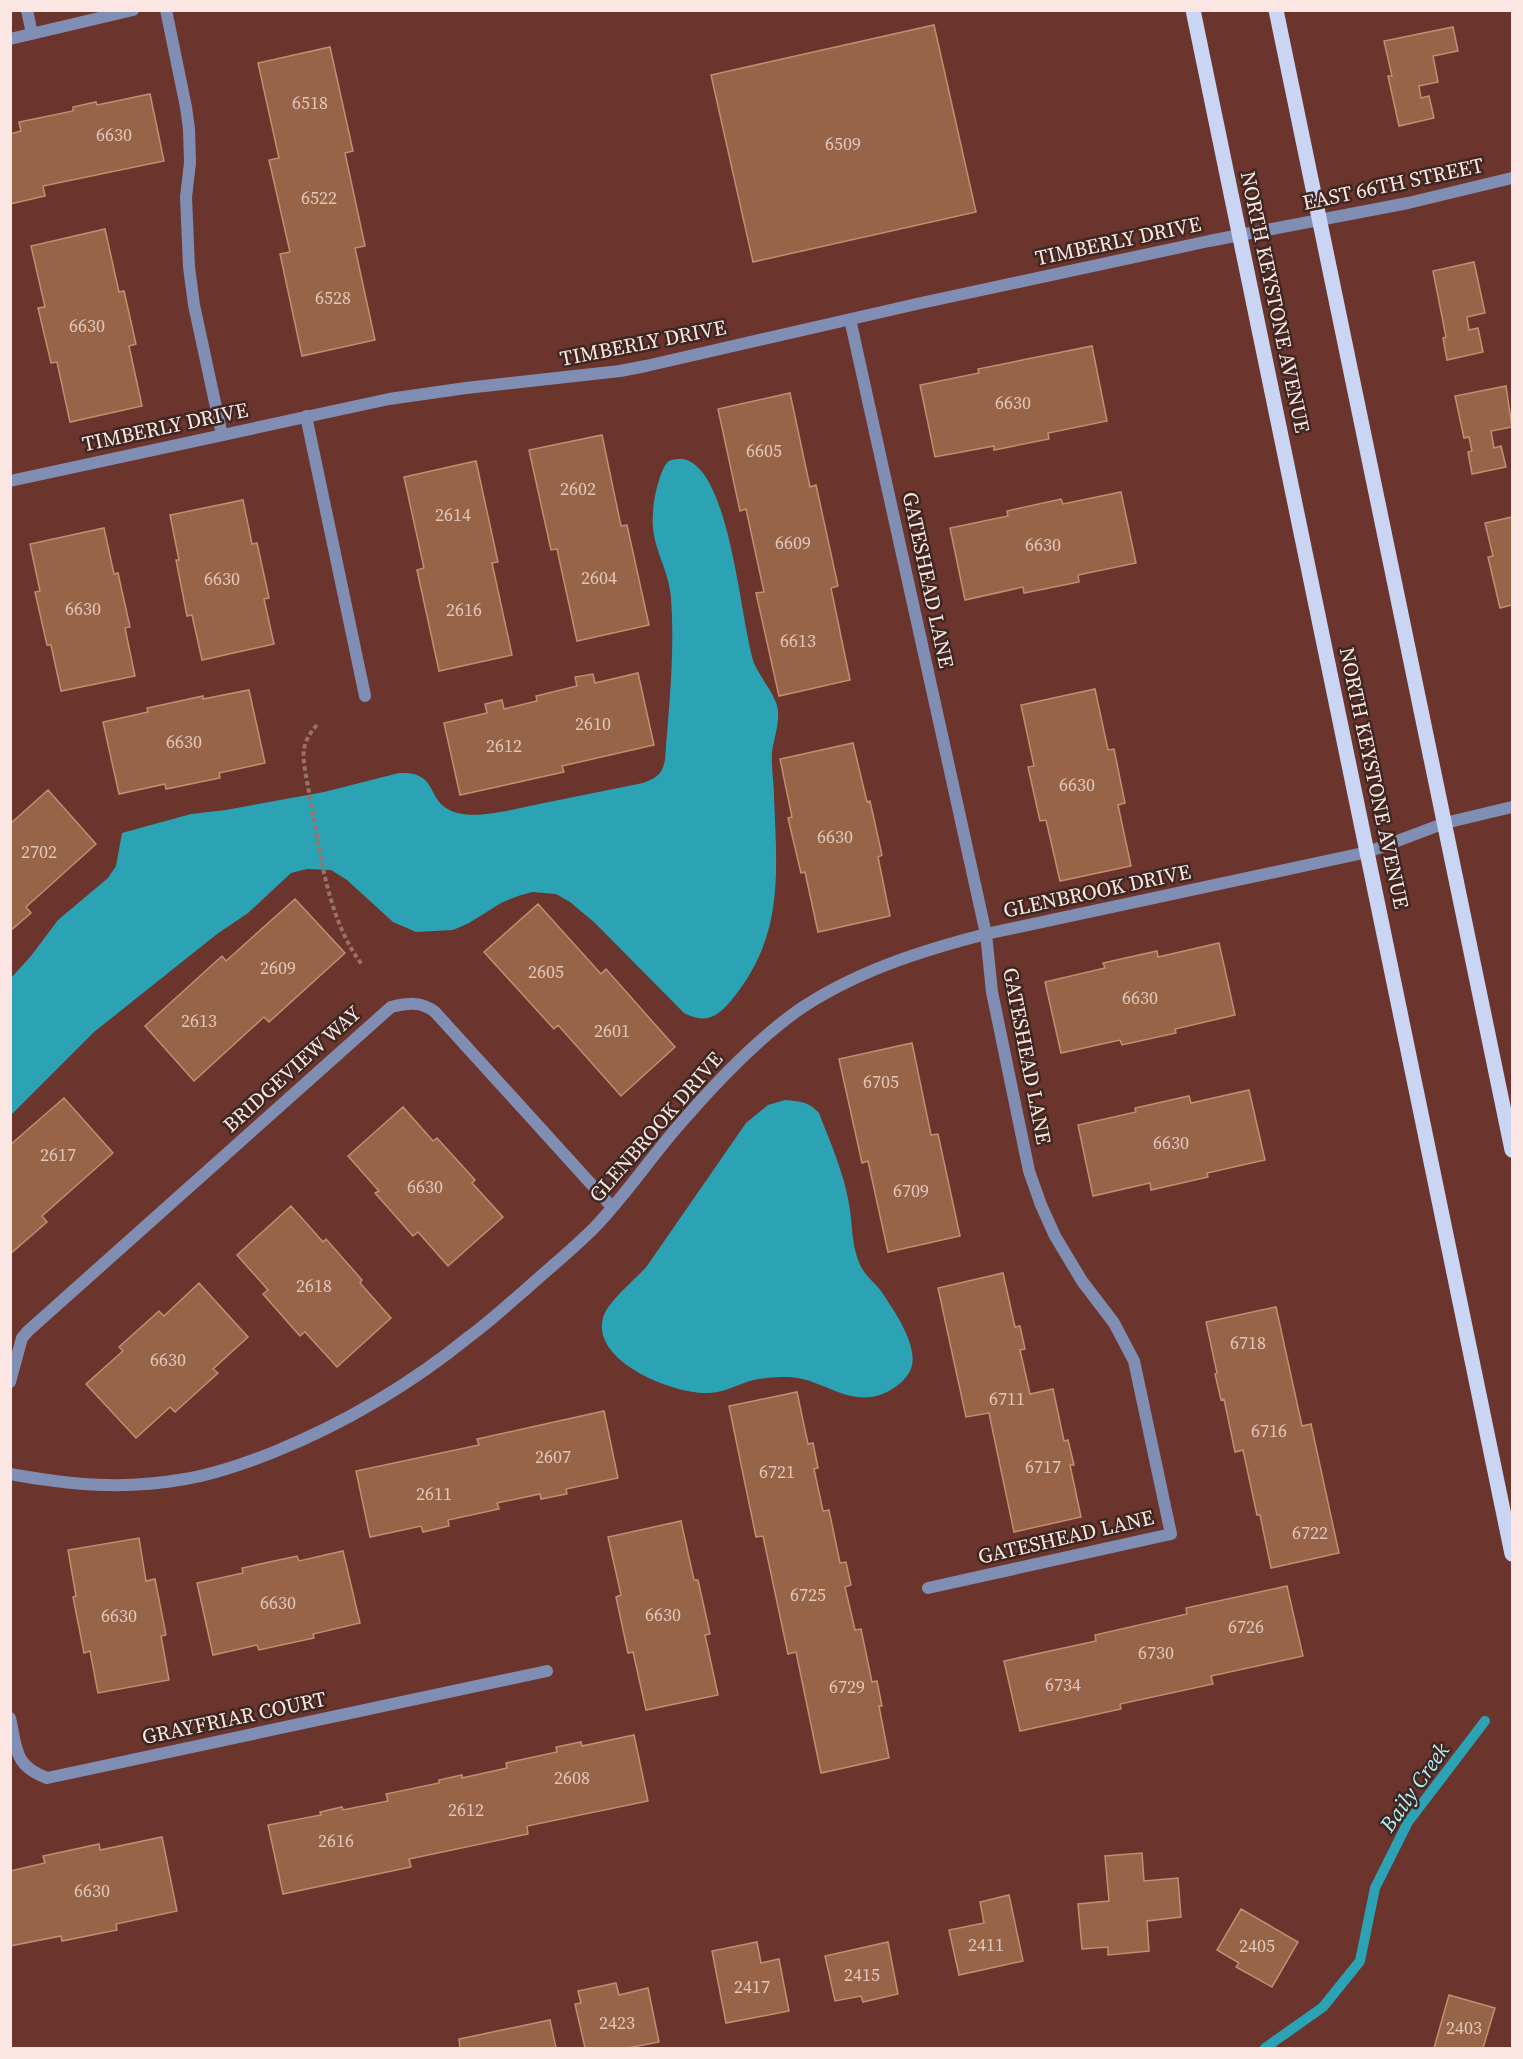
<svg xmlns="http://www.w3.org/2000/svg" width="1523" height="2059" viewBox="0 0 1523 2059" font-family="'Source Serif 4',serif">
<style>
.water{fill:#2ca3b5}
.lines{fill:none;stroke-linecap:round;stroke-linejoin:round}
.stream{stroke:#2ca3b5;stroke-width:10}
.building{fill:#976447;stroke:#c48e70;stroke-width:1.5}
.path{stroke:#9c716b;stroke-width:4;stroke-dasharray:4.5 3;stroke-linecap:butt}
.service{stroke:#818eb3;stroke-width:12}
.minor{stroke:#818eb3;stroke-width:12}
.primary{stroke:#cad5f3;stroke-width:15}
.labels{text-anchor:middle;stroke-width:5;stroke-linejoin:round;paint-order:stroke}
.number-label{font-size:18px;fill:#e2c6bc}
.street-label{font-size:21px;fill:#fbe6e3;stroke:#3e2621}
.water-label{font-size:22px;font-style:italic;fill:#b2f0fb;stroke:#3e2621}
</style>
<rect width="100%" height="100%" fill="#6b352d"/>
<path class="water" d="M683,459c48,9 57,163 71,204 6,15 23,33 24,48 1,15 -4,27 -6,41 -1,14 2,31 2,45 3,76 10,137 -40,200 -15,19 -27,28 -50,16l-89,-90 -25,-21 -14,-8 -24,-2 -14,4 -17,7 -32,20 -16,7 -37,2 -23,-10 -46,-42 -16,-10 -24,-1 -16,4 -43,40 -31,21 -123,98 -83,83v-137l20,-22 27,-36 50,-42 8,-12 6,-33 69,-19 35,-4 98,-18 75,-19c43,-2 24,31 59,40 20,6 61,-5 81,-9 35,-7 69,-14 104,-21 13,-5 19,-8 22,-23 4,-54 10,-108 6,-162 -2,-31 -21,-51 -18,-85 0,-11 7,-46 16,-52 4,-2 9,-2 14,-2z
M785,1100c15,1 24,2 34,13 11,29 25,60 30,91 4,22 2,46 14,66 5,8 13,14 18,21 12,18 36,52 31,74 -3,16 -25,30 -41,32 -29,4 -53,-19 -82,-20 -16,0 -31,1 -45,6 -13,5 -21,9 -35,10 -34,2 -118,-31 -106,-75 4,-16 32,-38 44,-52l99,-143 22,-18z"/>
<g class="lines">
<path class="stream" d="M1265,2048l58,-41 37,-46 15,-73 33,-66 77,-101"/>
</g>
<path class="building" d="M934,25l42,187 -223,50 -42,-187z
M1453,27l5,24 -25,5 5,26 -19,4 2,12 8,-2 5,22 -35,8 -11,-50h4l-8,-35z
M330,47l23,104 -8,2 20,93 -10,2 20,92 -73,16 -22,-102 10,-2 -21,-92 10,-2 -21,-95z
M150,94l14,67 -121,25 2,10 -35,8v-70l11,-3 -2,-9 54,-11v-4l23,-5 1,3z
M105,229l14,63 5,-1 12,53 -7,2 13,60 -72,16 -13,-60 -6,1 -13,-55 7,-1 -14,-61z
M1474,262l11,51 -18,4 2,13 9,-2 5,24 -36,8 -4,-22 3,-1 -13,-66z
M1092,346l15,75 -59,12 1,6 -55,11v-4l-59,11 -15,-72 59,-12 -1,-4z
M1506,386l6,41 -21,4 3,17 7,-2 5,21 -34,7 -4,-22 4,-1 -3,-14 -5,1 -9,-42z
M790,393l20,94 6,-2 22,101 -7,2 19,92 -71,16 -23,-103 8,-1 -18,-83 -6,2 -22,-102z
M602,435l19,91 6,-1 22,100 -72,16 -20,-92 -6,1 -22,-100z
M476,461l22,101 -6,1 20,92 -73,16 -22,-101 7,-2 -20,-91z
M1121,492l15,71 -58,12 1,7 -55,11 -1,-6 -58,13 -15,-72 58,-12 -1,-5 54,-12 2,5z
M243,500l9,44 5,-1 12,55 -5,1 10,45 -72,16 -10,-45 -5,1 -11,-56h3l-9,-45z
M1512,517v88l-12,3 -12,-51 5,-1 -8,-33z
M104,528l10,46 4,-1 12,54 -5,1 10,48 -74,15 -10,-46h-4l-12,-53 5,-1 -10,-47z
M638,673l16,72 -92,21 2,6 -104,23 -16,-72 43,-10 -2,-9 17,-4 2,9 33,-8 -1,-5 41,-10 -2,-9 18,-3 2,9z
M1095,689l13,61 6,-1 11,54 -7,2 13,61 -71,15 -14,-61 -6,1 -12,-54 6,-1 -13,-61z
M249,690l16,73 -46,10 1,5 -54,11 -1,-5 -46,10 -16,-72 45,-10 -1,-4 56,-12v3z
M853,743l14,59 3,-1 12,54 -4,2 12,59 -72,16 -13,-60 -4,1 -13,-55 4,-1 -12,-58z
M48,790l48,54 -70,63 5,6 -21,18v-107z
M295,899l50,54 -76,69 -5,-5 -70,64 -49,-55 77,-70 4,5z
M538,904l63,70 5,-5 69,78 -54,49 -63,-71 -4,4 -70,-77z
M1219,943l16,72 -60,14 1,4 -54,12 -2,-5 -59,13 -16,-71 60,-14 -2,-5 54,-12 1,6z
M912,1043l19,92 7,-1 22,102 -72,16 -20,-91 -6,2 -23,-104z
M1249,1090l16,70 -58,13 1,4 -57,13 -1,-7 -57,13 -15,-71 58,-13 -1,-4 54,-12 2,7z
M64,1098l49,55 -71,63 5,6 -37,32v-109z
M403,1107l30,34 4,-3 38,42 -3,3 31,34 -55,49 -30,-34 -5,4 -38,-43 4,-2 -31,-35z
M291,1206l32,36 3,-3 36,41 -2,3 31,35 -54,49 -32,-35 -5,4 -37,-42 5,-4 -31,-35z
M1003,1273l12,54 5,-1 5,23 -5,1 10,44 23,-5 11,52 4,-1 6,25h-4l11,52 -67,15 -25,-119 -23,4 -28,-129z
M199,1283l49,54 -35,32 5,4 -43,39 -5,-5 -34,31 -50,-54 37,-33 -4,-4 40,-36 5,5z
M1276,1307l26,119 9,-2 28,129 -68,15 -11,-53h-3l-14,-65 -8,2 -11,-53 -3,1 -6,-26 2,-1 -11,-51z
M797,1392l11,52 5,-1 5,25 -4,1 9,42 6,-1 11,53 6,-1 5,23 -6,2 10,43 6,-1 11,53 5,-1 5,25h-3l10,52 -68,15 -25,-121 -8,2 -25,-118 -7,1 -27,-131z
M604,1411l14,67 -52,11 1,5 -26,5 -1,-5 -43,9 2,6 -51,11 1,6 -26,6 -2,-6 -51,11 -14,-66 123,-26 -2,-6z
M681,1521l13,59h4l12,54 -5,1 13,60 -72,15 -13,-58 -5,1 -12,-56 5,-2 -13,-58z
M139,1538l7,43 9,-2 11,56 -5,1 8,44 -71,13 -8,-42 -6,2 -11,-56 3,-1 -8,-46z
M343,1551l17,72 -47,11 1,4 -55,12 -2,-5 -44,10 -16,-72 46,-10 -1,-5 55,-12 2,5z
M1287,1586l16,70 -92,20 2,8 -93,20 1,5 -101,22 -16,-70 92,-20 -1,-6 92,-21 -1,-6z
M634,1735l14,66 -121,25 1,8 -119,25 2,8 -128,27 -15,-69 53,-10 -1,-3 22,-5 1,3 45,-9 -2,-7 53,-11v-3l23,-5v3l45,-10 -1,-5 51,-11 -1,-5 25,-5 1,4z
M162,1837l15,74 -61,13 1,6 -55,11 -1,-5 -51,10v-75l35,-8 -2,-7 56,-12 1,6z
M1142,1853l2,28 34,-3 3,39 -34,4 2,30 -41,4v-8l-26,2 -4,-45 31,-3 -4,-45z
M1009,1895l14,66 -64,14 -10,-45 35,-7 -4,-21z
M1241,1909l57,33 -26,45 -36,-20 3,-4 -22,-13z
M757,1942l4,21 18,-4 10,52 -63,12 -14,-72z
M888,1942l10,52 -35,8 -2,-6 -26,5 -10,-45z
M616,1983l3,12 29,-7 11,54 -31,6h-43l-10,-44 6,-1 -3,-12z
M1449,1995l46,13 -12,40h-49z
M550,2020l6,28h-96l-1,-9z"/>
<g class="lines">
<path class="path" d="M317,725c-18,20 -14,32 -10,57 13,62 17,133 56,184"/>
<path class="service" d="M306,416l59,280"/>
<path class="minor" d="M27,10l5,24
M166,10l20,97 3,22 1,34 -4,34 3,70 5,38 28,130
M10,39l123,-29
M850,319l136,615 6,58 37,179 12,34 14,31 27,45 32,42 20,38 37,173 -243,54
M10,481l379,-82 77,-11 154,-17 26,-5 275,-63 288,-62 199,-38 104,-25
M10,1382l12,-44 6,-7 363,-324c17,-4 30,-6 44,5l177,195
M10,1474c61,11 113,16 175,5 30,-5 61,-16 89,-27 71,-29 137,-68 196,-116 19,-14 36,-30 54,-45 23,-21 48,-41 70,-63 34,-35 60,-76 93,-112 33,-38 70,-76 110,-105 57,-39 123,-60 189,-77l382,-82 77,-29 67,-16
M10,1718c7,31 4,48 37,60l500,-107"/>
<path class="primary" d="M1193,10l319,1544
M1276,10l236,1140"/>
</g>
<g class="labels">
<g class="number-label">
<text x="310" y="109">6518</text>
<text x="114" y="141">6630</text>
<text x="843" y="150">6509</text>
<text x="319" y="204">6522</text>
<text x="333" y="304">6528</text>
<text x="87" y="332">6630</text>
<text x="1013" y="409">6630</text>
<text x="764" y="457">6605</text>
<text x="578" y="495">2602</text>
<text x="453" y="521">2614</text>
<text x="793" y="549">6609</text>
<text x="1043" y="551">6630</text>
<text x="599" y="584">2604</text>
<text x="222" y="585">6630</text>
<text x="83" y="615">6630</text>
<text x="464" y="616">2616</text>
<text x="798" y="647">6613</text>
<text x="593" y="730">2610</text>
<text x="184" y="748">6630</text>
<text x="504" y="752">2612</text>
<text x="1077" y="791">6630</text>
<text x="835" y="843">6630</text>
<text x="39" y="858">2702</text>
<text x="278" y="974">2609</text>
<text x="546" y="978">2605</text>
<text x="1140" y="1004">6630</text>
<text x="199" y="1027">2613</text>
<text x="612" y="1037">2601</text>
<text x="881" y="1088">6705</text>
<text x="1171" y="1149">6630</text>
<text x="58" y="1161">2617</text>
<text x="425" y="1193">6630</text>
<text x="911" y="1197">6709</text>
<text x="314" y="1292">2618</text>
<text x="1248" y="1349">6718</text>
<text x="168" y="1366">6630</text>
<text x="1007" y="1405">6711</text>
<text x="1269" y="1437">6716</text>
<text x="553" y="1463">2607</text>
<text x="1043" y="1473">6717</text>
<text x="777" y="1478">6721</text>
<text x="434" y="1500">2611</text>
<text x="1310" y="1539">6722</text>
<text x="808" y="1601">6725</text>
<text x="278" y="1609">6630</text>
<text x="663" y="1621">6630</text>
<text x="119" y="1622">6630</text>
<text x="1246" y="1633">6726</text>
<text x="1156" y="1659">6730</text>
<text x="1063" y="1691">6734</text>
<text x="847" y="1693">6729</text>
<text x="572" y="1784">2608</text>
<text x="466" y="1816">2612</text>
<text x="336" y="1847">2616</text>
<text x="92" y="1897">6630</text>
<text x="986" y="1951">2411</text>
<text x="1257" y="1952">2405</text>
<text x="862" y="1981">2415</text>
<text x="752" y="1993">2417</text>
<text x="617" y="2029">2423</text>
<text x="1464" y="2034">2403</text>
</g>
<g class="street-label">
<text transform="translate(1393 184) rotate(-12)" y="7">EAST 66TH STREET</text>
<text transform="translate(1118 241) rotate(-12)" y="7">TIMBERLY DRIVE</text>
<text transform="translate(1275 302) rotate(78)" y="7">NORTH KEYSTONE AVENUE</text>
<text transform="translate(643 343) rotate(-11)" y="7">TIMBERLY DRIVE</text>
<text transform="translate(165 427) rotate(-12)" y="7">TIMBERLY DRIVE</text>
<text transform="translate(928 580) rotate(78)" y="7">GATESHEAD LANE</text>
<text transform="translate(1374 778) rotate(78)" y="7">NORTH KEYSTONE AVENUE</text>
<text transform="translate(1097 891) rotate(-12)" y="7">GLENBROOK DRIVE</text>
<text transform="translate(1027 1056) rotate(79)" y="7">GATESHEAD LANE</text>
<text transform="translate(292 1069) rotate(-42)" y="7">BRIDGEVIEW WAY</text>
<text transform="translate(656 1127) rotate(-49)" y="7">GLENBROOK DRIVE</text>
<text transform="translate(1066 1537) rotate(-13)" y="7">GATESHEAD LANE</text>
<text transform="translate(234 1718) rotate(-12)" y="7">GRAYFRIAR COURT</text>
</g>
<g class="water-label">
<text transform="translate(1414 1787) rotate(-55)" y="8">Baily Creek</text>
</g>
</g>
<rect width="1523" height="2059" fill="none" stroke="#fbe6e3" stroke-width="24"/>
</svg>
